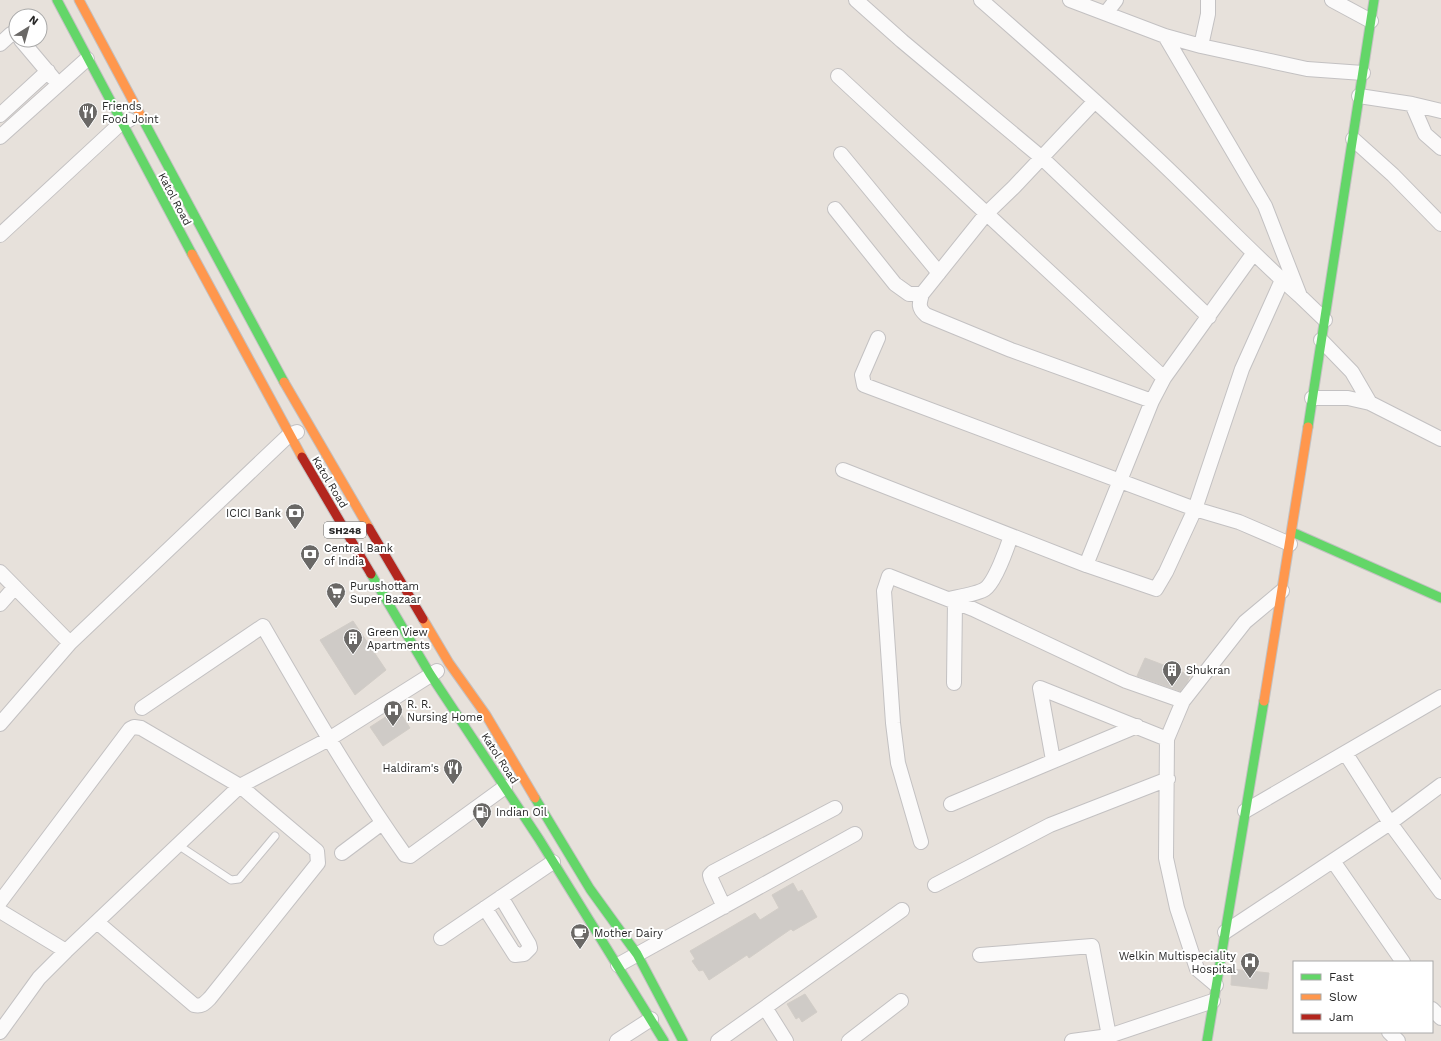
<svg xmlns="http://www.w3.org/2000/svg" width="1441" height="1041" viewBox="0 0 1441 1041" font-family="'Work Sans',sans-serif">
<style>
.building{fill:#cfcbc7;stroke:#d2cdc7}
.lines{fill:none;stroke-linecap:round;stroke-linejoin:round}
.lane-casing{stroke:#c3c1c2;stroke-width:9}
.street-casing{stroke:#c3c1c2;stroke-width:16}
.fast-casing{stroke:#c3c1c2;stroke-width:11}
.slow-casing{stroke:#c3c1c2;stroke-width:11}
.jam-casing{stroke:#c3c1c2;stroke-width:11}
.lane{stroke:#fbfafa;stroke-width:7}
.street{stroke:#fbfafa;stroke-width:14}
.fast{stroke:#63d668;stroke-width:9}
.slow{stroke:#ff974d;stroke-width:9}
.jam{stroke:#b3261e;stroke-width:9}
.labels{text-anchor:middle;stroke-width:4;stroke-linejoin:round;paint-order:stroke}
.shield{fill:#fff;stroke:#686868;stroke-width:1}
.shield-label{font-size:10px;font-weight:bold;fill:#272727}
.poi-label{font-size:11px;fill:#272727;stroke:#fff;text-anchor:start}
.street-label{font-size:11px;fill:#272727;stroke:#fff}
</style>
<rect width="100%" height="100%" fill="#e7e1db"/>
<path class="building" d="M353,621l33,49 -31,25 -35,-55z
M1145,658l45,17 -3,8 -7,8 -43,-15z
M398,709l12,19 -27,18 -13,-19z
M793,883l5,9 4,-2 15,27 -24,14 -2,-2 -42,29 -2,-3 -38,25 -6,-10 -4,1 -7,-10 3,-2 -5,-8 65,-38 5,7 19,-12 -7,-13z
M1232,969l37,4 -2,16 -36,-4z
M805,994l12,18 -15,10 -3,-5 -3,2 -9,-15z"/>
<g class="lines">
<defs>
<path id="lane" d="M178,845l53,35 8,-1 36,-43"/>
<path id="street" d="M856,0l46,41 140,117 167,159
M981,0c56,49 112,98 166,149 52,48 100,100 153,147
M1070,0l95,36 36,10 106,23 56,4
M1332,0l39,21
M1106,13l10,-13
M1165,36l100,170 35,90 25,24
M21,40l32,38
M0,44l11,-10 5,1
M1201,46l7,-32v-14
M838,76l326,302
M1359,96l53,8 29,7
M1095,101l-81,86 -28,27 -64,80c-3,10 -4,14 4,21l85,35 141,51 12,-23 89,-124
M1412,104l13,30 16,14
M0,115l48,-44
M0,137l87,-78
M1353,139l40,36 48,49
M841,154l98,119
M835,209l60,75 14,10h13
M0,235l121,-112 8,-3
M1282,280l-40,89 -47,140 44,13 51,22
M1321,340l31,32 18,31 71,36
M1312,398h36l22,5
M843,470l243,95 70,24 10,-17 29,-63 -331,-124 -2,-10 16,-37
M1086,565l66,-164
M0,572l70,71
M948,599c9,-2 30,-5 37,-10 10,-7 22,-41 26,-53
M0,604l15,-17
M954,683l1,-81
M142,708l121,-82c45,78 90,156 142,229l5,1 95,-69
M0,724l70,-81 219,-208 8,-3
M1346,754l44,69 51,69
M1053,760l-13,-72 127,51
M951,804l186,-78
M1245,811l196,-114
M921,842l-23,-79 -5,-40 -9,-132 5,-15 84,33 153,72 57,20
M342,853l40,-30
M1333,861l70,101
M935,885l115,-60 118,-46
M0,902l130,-173 4,-2 7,1 99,58 77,65 1,12 -108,135c-5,5 -8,9 -16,7l-97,-83
M724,907l-13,-28 -1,-4 3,-3 122,-64
M485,908l30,47 9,-1 6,-6 -1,-4 -28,-47
M0,911l66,40 174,-165 89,-47 108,-68
M1225,932l165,-109 51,-38
M441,938l112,-76
M980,955l112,-9 17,90 104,-35
M618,965l237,-131
M1216,985l-19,-16 -20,-61 -11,-50 1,-119 16,-38 62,-79 37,-31
M766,1009l20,32
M1432,1009l9,9
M0,1032l39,-54 27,-27
M1389,1032l9,9
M617,1041l34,-22
M718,1041l184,-131
M849,1041l52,-40
M1072,1041l37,-5"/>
<path id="fast" d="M57,0l135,254
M141,116l143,266
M1308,427l66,-427
M1292,532l149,66
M371,574l59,100 109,165 125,202
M535,798l55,91 47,65 46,87
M1207,1041l57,-340"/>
<path id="slow" d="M79,0l62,116
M192,254l110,203
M284,382l85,146
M423,619l26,44 37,52 49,83
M1264,701l44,-274"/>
<path id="jam" d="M302,457l69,117
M369,528l54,91"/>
</defs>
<use href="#lane" class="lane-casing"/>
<use href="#street" class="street-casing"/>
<use href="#fast" class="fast-casing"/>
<use href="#slow" class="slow-casing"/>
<use href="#jam" class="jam-casing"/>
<use href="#lane" class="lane"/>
<use href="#street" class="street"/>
<use href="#fast" class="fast"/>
<use href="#slow" class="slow"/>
<use href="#jam" class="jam"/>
</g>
<defs>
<symbol id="restaurant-pin" viewBox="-11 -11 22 30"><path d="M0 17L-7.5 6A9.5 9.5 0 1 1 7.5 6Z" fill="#6a6866" stroke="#fff"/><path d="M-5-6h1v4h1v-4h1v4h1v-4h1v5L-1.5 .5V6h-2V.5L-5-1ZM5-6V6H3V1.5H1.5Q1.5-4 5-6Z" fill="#fff"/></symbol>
<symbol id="bank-pin" viewBox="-11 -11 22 30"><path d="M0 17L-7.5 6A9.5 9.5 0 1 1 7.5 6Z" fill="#6a6866" stroke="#fff"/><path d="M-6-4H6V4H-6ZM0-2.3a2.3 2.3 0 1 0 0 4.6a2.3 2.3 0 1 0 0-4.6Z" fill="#fff"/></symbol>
<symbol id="supermarket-pin" viewBox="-11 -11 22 30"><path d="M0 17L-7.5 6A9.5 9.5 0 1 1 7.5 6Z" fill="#6a6866" stroke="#fff"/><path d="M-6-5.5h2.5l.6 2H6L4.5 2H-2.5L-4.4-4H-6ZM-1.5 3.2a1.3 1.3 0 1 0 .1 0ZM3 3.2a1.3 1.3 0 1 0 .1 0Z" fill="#fff"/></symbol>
<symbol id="building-pin" viewBox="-11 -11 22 30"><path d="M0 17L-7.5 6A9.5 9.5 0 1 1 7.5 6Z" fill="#6a6866" stroke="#fff"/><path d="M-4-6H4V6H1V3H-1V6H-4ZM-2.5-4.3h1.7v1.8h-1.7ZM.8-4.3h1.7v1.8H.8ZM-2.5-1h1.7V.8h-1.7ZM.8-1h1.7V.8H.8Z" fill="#fff"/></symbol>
<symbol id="hospital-pin" viewBox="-11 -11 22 30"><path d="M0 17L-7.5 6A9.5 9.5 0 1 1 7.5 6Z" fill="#6a6866" stroke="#fff"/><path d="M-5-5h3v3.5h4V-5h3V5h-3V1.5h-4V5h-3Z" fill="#fff"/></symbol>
<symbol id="fuel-pin" viewBox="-11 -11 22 30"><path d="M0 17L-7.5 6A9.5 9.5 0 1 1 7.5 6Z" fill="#6a6866" stroke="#fff"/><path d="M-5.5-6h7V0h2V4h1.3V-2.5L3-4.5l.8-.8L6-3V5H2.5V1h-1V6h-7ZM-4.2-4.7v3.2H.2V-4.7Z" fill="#fff"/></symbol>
<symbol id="cafe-pin" viewBox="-11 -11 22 30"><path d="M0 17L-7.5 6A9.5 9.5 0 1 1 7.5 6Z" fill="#6a6866" stroke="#fff"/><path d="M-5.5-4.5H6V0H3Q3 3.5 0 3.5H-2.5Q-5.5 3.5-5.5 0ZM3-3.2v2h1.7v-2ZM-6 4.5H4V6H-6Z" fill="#fff"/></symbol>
</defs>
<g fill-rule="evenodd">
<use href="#restaurant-pin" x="77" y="101" width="22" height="30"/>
<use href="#bank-pin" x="284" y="502" width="22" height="30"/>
<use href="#bank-pin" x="299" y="543" width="22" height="30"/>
<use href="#supermarket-pin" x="325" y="581" width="22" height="30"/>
<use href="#building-pin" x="342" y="627" width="22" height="30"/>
<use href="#building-pin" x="1161" y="659" width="22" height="30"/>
<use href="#hospital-pin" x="382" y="699" width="22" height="30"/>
<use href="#restaurant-pin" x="442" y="757" width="22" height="30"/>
<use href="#fuel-pin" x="471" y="801" width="22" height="30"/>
<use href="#cafe-pin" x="569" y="922" width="22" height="30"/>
<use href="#hospital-pin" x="1239" y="951" width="22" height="30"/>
</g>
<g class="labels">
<rect class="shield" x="324" y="522" width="42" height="16" rx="3"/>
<g class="shield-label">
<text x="345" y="534">SH248</text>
</g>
<g class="poi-label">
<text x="102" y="110">Friends<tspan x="102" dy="13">Food Joint</tspan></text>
<text x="281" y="517" text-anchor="end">ICICI Bank</text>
<text x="324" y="552">Central Bank<tspan x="324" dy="13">of India</tspan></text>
<text x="350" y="590">Purushottam<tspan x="350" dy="13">Super Bazaar</tspan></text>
<text x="367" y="636">Green View<tspan x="367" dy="13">Apartments</tspan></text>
<text x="1186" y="674">Shukran</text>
<text x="407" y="708">R. R.<tspan x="407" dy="13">Nursing Home</tspan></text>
<text x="439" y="772" text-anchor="end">Haldiram's</text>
<text x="496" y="816">Indian Oil</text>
<text x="594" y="937">Mother Dairy</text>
<text x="1236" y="960" text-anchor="end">Welkin Multispeciality<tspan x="1236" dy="13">Hospital</tspan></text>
</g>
<g class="street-label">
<text transform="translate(175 199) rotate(62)" y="4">Katol Road</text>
<text transform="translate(330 482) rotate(59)" y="4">Katol Road</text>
<text transform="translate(500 758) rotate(57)" y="4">Katol Road</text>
</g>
</g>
<rect x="1293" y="961" width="140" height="72" fill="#ffffff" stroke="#a9a9a9"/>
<rect x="1301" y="974" width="20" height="6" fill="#63d668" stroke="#a9a9a9"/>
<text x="1329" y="981" font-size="12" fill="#272727">Fast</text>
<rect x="1301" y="994" width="20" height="6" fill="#ff974d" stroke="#a9a9a9"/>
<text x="1329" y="1001" font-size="12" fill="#272727">Slow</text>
<rect x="1301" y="1014" width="20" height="6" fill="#b3261e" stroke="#a9a9a9"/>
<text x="1329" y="1021" font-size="12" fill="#272727">Jam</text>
<g transform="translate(28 28) rotate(37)"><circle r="19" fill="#ffffff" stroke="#a9a9a9"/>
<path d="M0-3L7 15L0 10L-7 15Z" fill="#6a6866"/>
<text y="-6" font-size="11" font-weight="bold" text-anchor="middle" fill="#272727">N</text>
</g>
</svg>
